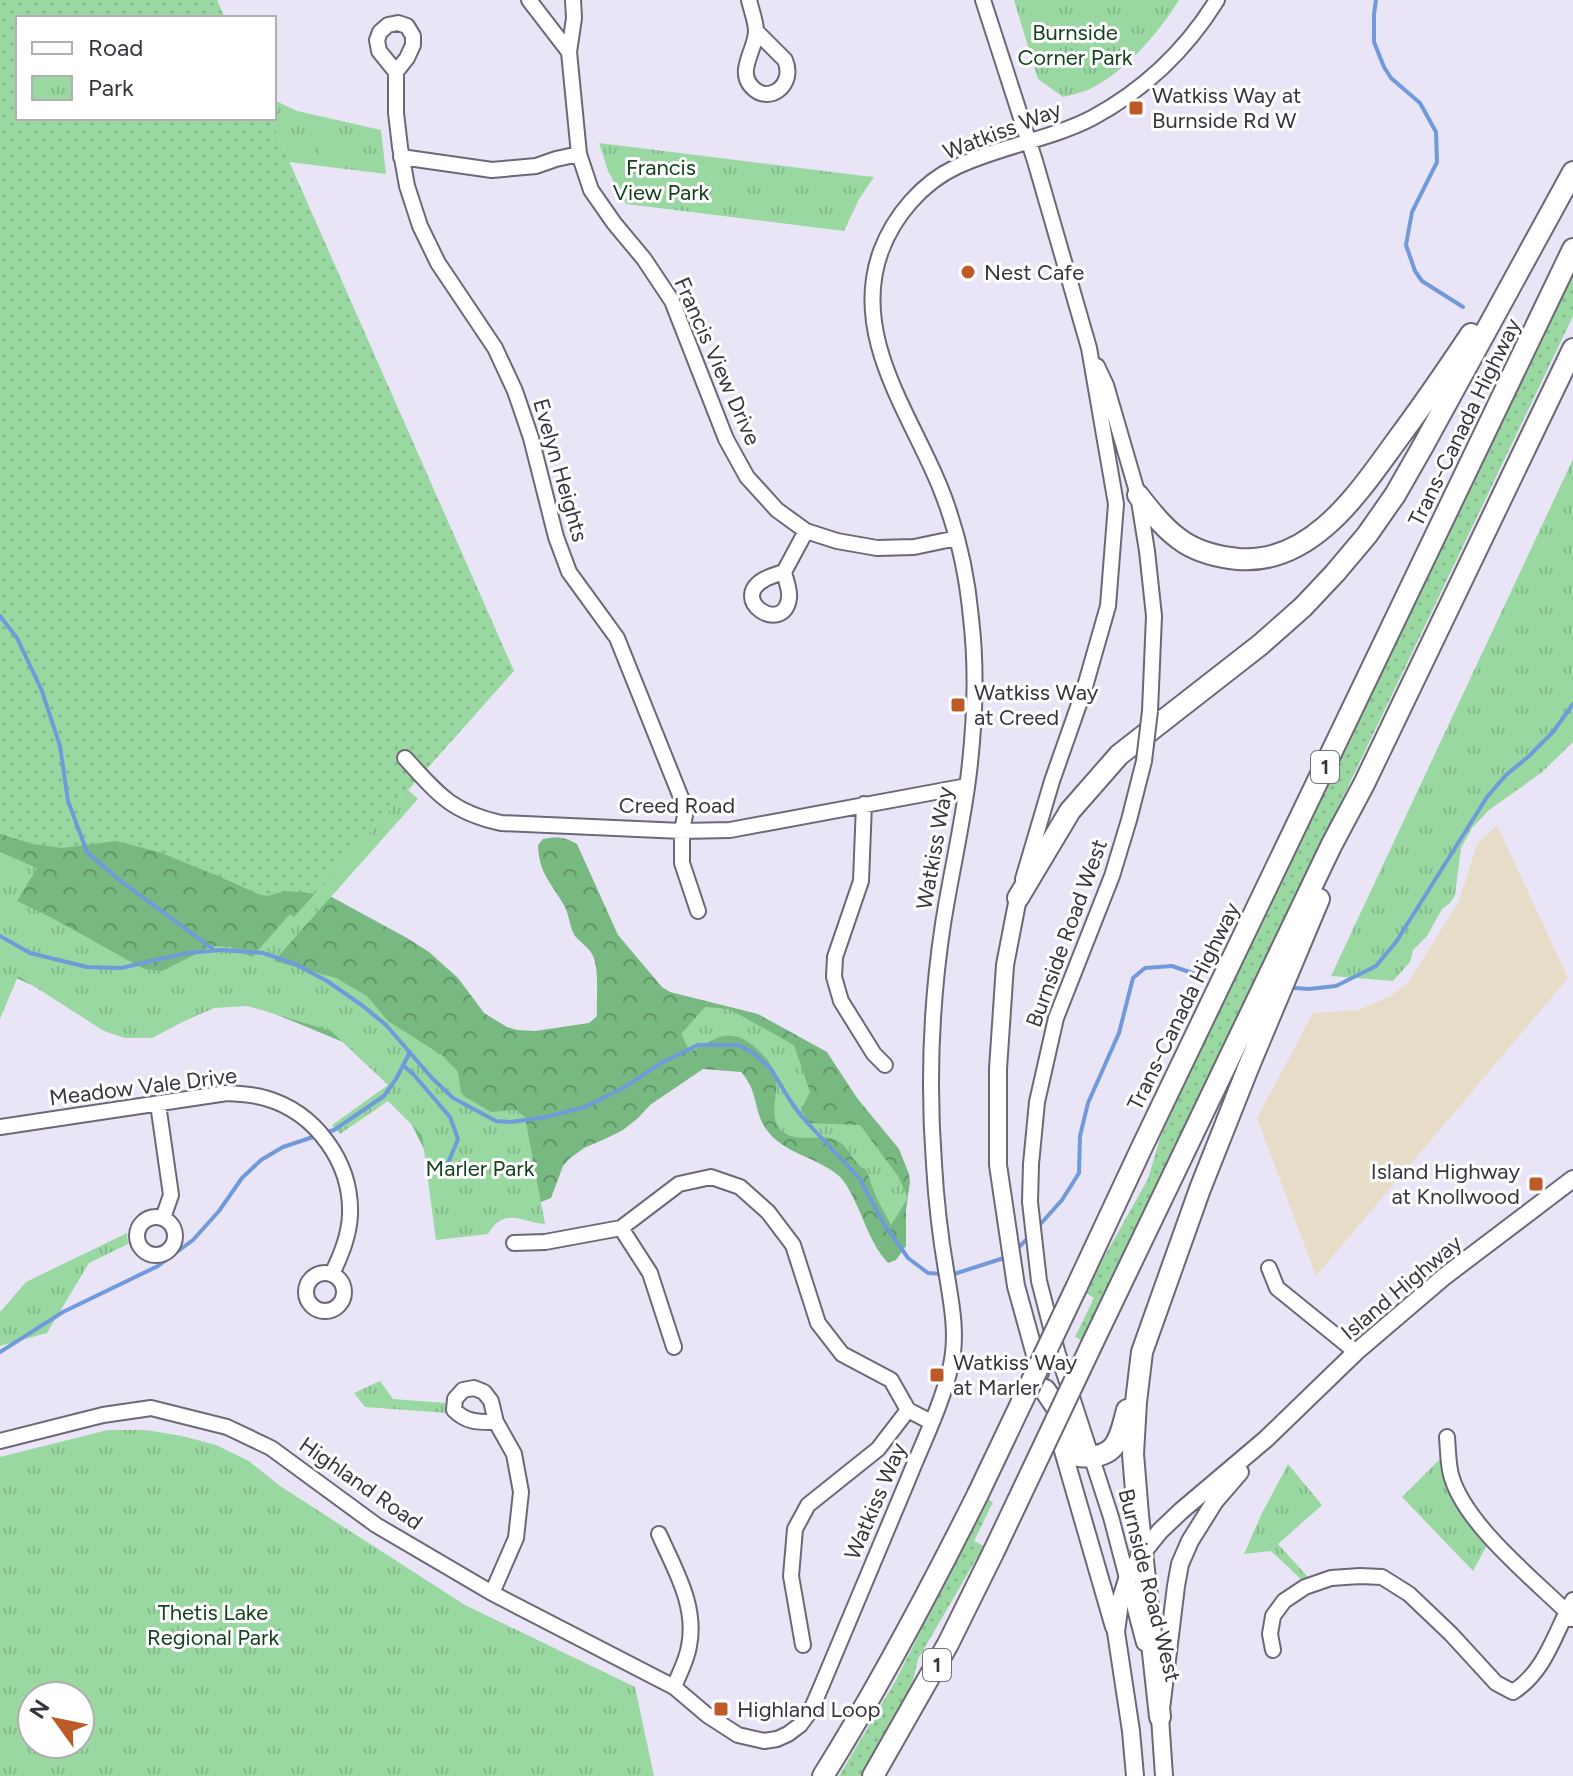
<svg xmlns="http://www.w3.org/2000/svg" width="1573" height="1776" viewBox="0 0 1573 1776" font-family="Figtree,sans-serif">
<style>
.commercial{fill:#e7dcc8}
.grass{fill:url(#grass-dots)}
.forest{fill:url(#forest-crowns)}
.park{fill:url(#park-tufts);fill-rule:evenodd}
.pitch{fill:#9ad8a1}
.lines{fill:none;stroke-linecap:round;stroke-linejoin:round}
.stream{stroke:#709ada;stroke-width:4}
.minor-casing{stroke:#6d6778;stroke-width:18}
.major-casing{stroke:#6d6778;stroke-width:20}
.highway-casing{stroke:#6d6778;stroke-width:24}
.minor{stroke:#fff;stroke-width:14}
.major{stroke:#fff;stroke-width:16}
.highway{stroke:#fff;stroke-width:20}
.minor-bridge-casing{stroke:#6d6778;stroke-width:18;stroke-linecap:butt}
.highway-bridge-casing{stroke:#6d6778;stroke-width:24;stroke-linecap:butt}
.minor-bridge{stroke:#fff;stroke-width:14}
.highway-bridge{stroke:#fff;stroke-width:20}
.poi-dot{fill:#be5a27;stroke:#fff;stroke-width:3}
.labels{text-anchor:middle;stroke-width:6;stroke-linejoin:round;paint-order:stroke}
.shield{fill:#fff;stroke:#747277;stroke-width:2}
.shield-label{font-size:20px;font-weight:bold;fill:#38353d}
.park-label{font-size:22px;fill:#14441e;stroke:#fff}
.poi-label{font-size:22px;fill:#38353d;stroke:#fff;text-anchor:start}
.street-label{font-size:22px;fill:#38353d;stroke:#fff}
</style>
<defs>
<pattern id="grass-dots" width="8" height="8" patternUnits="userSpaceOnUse" patternTransform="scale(2)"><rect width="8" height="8" fill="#9ad8a1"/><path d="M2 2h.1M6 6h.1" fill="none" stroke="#85ba8c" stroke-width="1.8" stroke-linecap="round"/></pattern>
<pattern id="forest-crowns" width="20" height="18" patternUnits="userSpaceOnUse" patternTransform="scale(2)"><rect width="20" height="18" fill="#77b980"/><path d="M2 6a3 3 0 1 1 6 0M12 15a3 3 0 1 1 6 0" fill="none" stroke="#63976a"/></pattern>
<pattern id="park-tufts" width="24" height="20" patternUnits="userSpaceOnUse" patternTransform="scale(2)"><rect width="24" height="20" fill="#9ad8a1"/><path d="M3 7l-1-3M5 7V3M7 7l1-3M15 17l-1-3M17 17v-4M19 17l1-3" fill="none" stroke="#85ba8c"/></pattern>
</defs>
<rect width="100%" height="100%" fill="#eae4f7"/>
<path class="commercial" d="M1497,825l71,153 -252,298 -59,-158 56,-105 45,-3 31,-13 19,-14 51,-82 18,-57z"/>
<path class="grass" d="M0,0h217l8,18h-207v100h252l244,553 -220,247 -294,-66z
M1573,273v43l-490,1025 -8,-4 19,-39 -8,-5 3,-9 59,-105 12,-41 13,-29z
M987,1499l6,3 -19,39 10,5 -66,113 -7,30 -15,30 -34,57h-23l57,-96z"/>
<path class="forest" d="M0,834l33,10 29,4 54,-7 43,11 61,25 38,17 9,2 19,-5 42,4 79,43 22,14 29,26 26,35 23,14 10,3 18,1 54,-8 8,-7c-1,-17 3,-48 -5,-62 -4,-7 -12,-12 -17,-18 -5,-8 -6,-21 -10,-29 -13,-24 -26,-32 -27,-62l5,-6c14,-3 23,-2 34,5l41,91 44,52 8,5 88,22 69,38 30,46 42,51 10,25 1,8 -4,28v36l-10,14 -8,3c-17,-18 -24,-44 -35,-66 -4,-7 -8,-16 -14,-21 -22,-19 -57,-23 -73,-47 -13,-19 -7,-37 -25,-57l-38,-3 -53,36 -12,13 -15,12 -16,8 -23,10 -15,11 -6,7 -12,32 -15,6 -103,-37 -33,-66 -11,-16 -46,-43 -87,-36 -33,-2 -53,23h-42l-128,-56z"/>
<path class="park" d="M1014,0h165c-20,33 -55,73 -91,90 -8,3 -17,5 -25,7l-25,-18z
M274,100l23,11 84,19 5,44 -97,-12 -19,-44h4z
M599,143l265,33 10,1 -15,22 -15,32 -218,-27 -18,-33z
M1573,459v283l-32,31 -52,37 -17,18 -11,20 -6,47 -5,8 -8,6 -15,27 -14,14 -3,12 -17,19 -62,-5z
M408,790l10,9 -144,162 62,17 31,18 21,25 55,35 15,16 3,21 3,3 27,16 25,-2 9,7 20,107c-23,-2 -41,-18 -57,10l-52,6 -14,-105 -34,-34 -48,33 -8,-9 56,-40 -57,-54 -83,-25 -34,2 -22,9 -40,21h-27l-21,-7 -86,-55 -18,43v-167l37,16 -20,33 37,18 90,50 18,2 50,-25 19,1 21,10 38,-43 4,3z
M705,1007l24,2 65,36 16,47 -8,16 4,15 54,2 38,51 10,22 -17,27c-6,-13 -15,-25 -19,-39 -2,-5 -3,-12 -7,-17 -1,-1 -4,-1 -5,-3 -11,-10 -14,-25 -30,-28 -15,-2 -36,4 -48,-7 -15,-13 -3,-36 -6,-53 -2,-12 -12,-23 -20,-30 -28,-24 -41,-8 -66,4l-9,-18z
M127,1233l1,11 -39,19 -42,70 -47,13v-34l26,-30z
M380,1381l13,18 53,4 1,10 -82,-6 -11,-14z
M108,1430h38l36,6 34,9 33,16 31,25 185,119 170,82 19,89h-654v-319zM32,1696h48v48h-48z
M1440,1459l19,50 14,20 14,16 -14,26 -71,-74z
M1288,1464l34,41 -44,39 30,33 -5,4 -32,-30 -27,3 18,-41z"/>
<path class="pitch" d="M322,129l16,2 -4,27 -16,-2z"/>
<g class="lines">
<path class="stream" d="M1376,0l-2,14v28l10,25 7,11 29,25 16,29 1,30 -25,50 -6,33 9,26 7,10 41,26
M0,616l17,22 25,53 18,55 8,55 19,51 31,27 95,70
M0,936l30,17 57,14 34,1 66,-15 35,-3 41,3 30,10 34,18 36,25 23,19 46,53 21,20 43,23 15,1 35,-5 39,-10 42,-21 34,-23 37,-18h40l14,7 19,17 20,33 11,15 57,61 25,46 24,34 20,15 14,1
M1295,988l14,1 27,-3 40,-20 20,-24 91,-145 19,-22 22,-18 25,-25 20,-28
M403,1065l11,10 36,42 8,22 -15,36
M324,1133l10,-3 50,-34 12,-17 14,-27
M1036,1229l26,-29 17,-27 1,-37 8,-33 31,-70 14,-55 12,-10 27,-2 26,9
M1017,1249l13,-13
M951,1275l56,-18
M0,1352l63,-40 95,-46 35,-26 26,-29 23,-33 19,-18 22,-13 33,-11"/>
<defs>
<path id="minor" d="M529,0l40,52
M573,0l1,18 -5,34 10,102 12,36 23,33 30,36 28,42 54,138 21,38 30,33 29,21 31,10 40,7 37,-1 43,-9
M749,0c2,9 7,22 7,31 0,18 -19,39 -5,55 17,20 45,-1 34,-26l-29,-29
M983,0l52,161 54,187 27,156 -8,102 -24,84 -32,91 -29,98
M396,72l11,-14 6,-13v-9l-6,-10 -9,-3 -10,2 -8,7 -3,8 2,11 17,21v41l4,34 7,39 13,40 18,37 57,85 20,43 16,47 25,99 13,35 48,66 69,172 -4,21v32l16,48
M401,157l91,13 44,-4 20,-7 23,-5
M1097,366l9,19 32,110 9,56 7,65 -4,95
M784,572c2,9 6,17 5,26 -5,38 -62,2 -24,-19 6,-3 13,-5 19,-7l22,-41
M405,758c33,36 46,54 96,65l181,8 48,-1 237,-44
M1144,761l-15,59 -17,56 -56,142 -19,84 -6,62 -1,38 9,79 18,70 54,166 33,126
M864,804l-3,77 -26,76 -1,20 7,24 33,53 11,11
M158,1104l13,91 -8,23
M0,1127l227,-34c13,1 25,1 38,5 50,14 87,64 85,117 -1,21 -9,40 -18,59
M137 1236a19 19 0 1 1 38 0a19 19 0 1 1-38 0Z
M621,1228l29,45 24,74
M514,1243l31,-1 76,-14 58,-44 32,-7 29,10 28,25 25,33 25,78 24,31 49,26 17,30 23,12
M1269,1268l8,20 79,64
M306 1292a19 19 0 1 1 38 0a19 19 0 1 1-38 0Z
M1447,1437c1,12 1,26 4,38 13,48 79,101 116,137l5,7
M0,1441l103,-26 48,-7 76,19 44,21 105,77 116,68 182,94 33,28 31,20 26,6 13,-2 11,-5 12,-9 11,-15 10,-23c29,-68 57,-137 86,-205 15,-38 35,-77 44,-117 7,-32 0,-64 -5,-95 -6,-35 -10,-71 -12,-106 -6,-80 -3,-161 9,-240 8,-51 20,-101 26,-152 6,-51 8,-103 2,-154 -4,-44 -14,-89 -31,-131 -30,-74 -90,-152 -59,-236 13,-35 41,-68 75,-84 44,-21 93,-27 136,-49 52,-28 94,-68 125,-118
M659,1534c16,36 38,72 30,112 -2,14 -10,28 -15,41
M492,1593l24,-55 5,-46 -7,-38 -18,-32 -5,-21 -7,-9 -10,-4 -11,2 -8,9 -1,11c13,13 25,12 42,12
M803,1645l-12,-69 4,-47 13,-24 70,-56 30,-39
M1273,1650l-3,-16 3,-18 11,-15 21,-14 26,-9 29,-2 22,1 27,17 42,40 45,49 17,9c33,-21 42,-60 60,-92"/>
<path id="major" d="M1018,898l-13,67 -7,104v96l18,121 24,87
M1057,1430l57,197
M1135,1776l-4,-45 -15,-99 4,-30 8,-26 15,-24 17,-21 21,-20 85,-72 90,-87 89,-76 128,-97
M1164,1776l-4,-59 16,-131 4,-22 10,-23 25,-40 25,-29"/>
<path id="highway" d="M1138,495c14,18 28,36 47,48 16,10 34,14 53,16 74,6 121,-67 159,-119 26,-35 50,-70 74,-106
M1018,898l52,-87 49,-56 141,-110 43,-38 32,-34 32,-38 28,-40 28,-49 150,-274
M1077,1286l65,-139 431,-898
M1093,1342l239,-498 32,-60 209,-435
M1045,1390l12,18 13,34 9,14c37,4 40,-15 48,-46
M1160,1717l-22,-202 -5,-61 3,-52 6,-50 58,-163 48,-121 71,-169
M823,1776c57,-91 107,-186 155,-282
M873,1776l75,-132 46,-93"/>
</defs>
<use href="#minor" class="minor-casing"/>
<use href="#major" class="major-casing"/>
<use href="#highway" class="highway-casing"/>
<use href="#minor" class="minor"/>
<use href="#major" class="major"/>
<use href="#highway" class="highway"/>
<defs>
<path id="minor-bridge" d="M1144,761l6,-50"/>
<path id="highway-bridge" d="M978,1494l99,-208
M994,1551l99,-209"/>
</defs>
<use href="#minor-bridge" class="minor-bridge-casing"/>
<use href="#highway-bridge" class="highway-bridge-casing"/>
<use href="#minor-bridge" class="minor-bridge"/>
<use href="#highway-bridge" class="highway-bridge"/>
</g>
<g class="poi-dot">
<rect x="1128" y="100" width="16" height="16" rx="4"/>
<circle cx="968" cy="272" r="8"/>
<rect x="950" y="697" width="16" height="16" rx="4"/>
<rect x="1528" y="1176" width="16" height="16" rx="4"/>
<rect x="929" y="1367" width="16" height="16" rx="4"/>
<rect x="713" y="1701" width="16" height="16" rx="4"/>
</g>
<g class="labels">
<g class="shield">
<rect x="1311" y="751" width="28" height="32" rx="6"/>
<rect x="923" y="1649" width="28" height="32" rx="6"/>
</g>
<g class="shield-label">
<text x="1325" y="774">1</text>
<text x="937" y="1672">1</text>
</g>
<g class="park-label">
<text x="1075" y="40">Burnside<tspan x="1075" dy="25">Corner Park</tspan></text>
<text x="661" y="175">Francis<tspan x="661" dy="25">View Park</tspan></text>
<text x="480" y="1176">Marler Park</text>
<text x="213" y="1620">Thetis Lake<tspan x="213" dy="25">Regional Park</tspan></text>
</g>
<g class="poi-label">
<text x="1152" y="103">Watkiss Way at<tspan x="1152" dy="25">Burnside Rd W</tspan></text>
<text x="984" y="280">Nest Cafe</text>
<text x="974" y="700">Watkiss Way<tspan x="974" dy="25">at Creed</tspan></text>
<text x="1520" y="1179" text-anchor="end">Island Highway<tspan x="1520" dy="25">at Knollwood</tspan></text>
<text x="953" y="1370">Watkiss Way<tspan x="953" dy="25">at Marler</tspan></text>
<text x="737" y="1717">Highland Loop</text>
</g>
<g class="street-label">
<text transform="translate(1002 130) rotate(-21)" y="8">Watkiss Way</text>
<text transform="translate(718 361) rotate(66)" y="8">Francis View Drive</text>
<text transform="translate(1464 422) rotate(-64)" y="8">Trans-Canada Highway</text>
<text transform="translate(561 470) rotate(74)" y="8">Evelyn Heights</text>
<text x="677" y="813">Creed Road</text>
<text transform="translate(934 848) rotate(-80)" y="8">Watkiss Way</text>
<text transform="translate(1066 933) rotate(-70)" y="8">Burnside Road West</text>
<text transform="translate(1183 1006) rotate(-64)" y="8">Trans-Canada Highway</text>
<text transform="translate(143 1086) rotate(-7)" y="8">Meadow Vale Drive</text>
<text transform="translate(1401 1287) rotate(-40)" y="8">Island Highway</text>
<text transform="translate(361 1483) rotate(35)" y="8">Highland Road</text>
<text transform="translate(875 1501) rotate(-67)" y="8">Watkiss Way</text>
<text transform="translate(1150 1585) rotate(76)" y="8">Burnside Road West</text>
</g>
</g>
<rect x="16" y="16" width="260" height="104" fill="#ffffff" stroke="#afaeb1" stroke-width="2"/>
<rect x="32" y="42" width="40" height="12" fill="#ffffff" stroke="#afaeb1" stroke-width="2"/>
<text x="88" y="56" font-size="24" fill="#38353d">Road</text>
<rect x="32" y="76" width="40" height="24" fill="url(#park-tufts)" stroke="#afaeb1" stroke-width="2"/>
<text x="88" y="96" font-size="24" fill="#38353d">Park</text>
<g transform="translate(56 1720) rotate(303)"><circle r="38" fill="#ffffff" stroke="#afaeb1" stroke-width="2"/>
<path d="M0-6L14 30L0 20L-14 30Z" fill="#be5a27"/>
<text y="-12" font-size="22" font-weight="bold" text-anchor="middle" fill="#38353d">N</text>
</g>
</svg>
